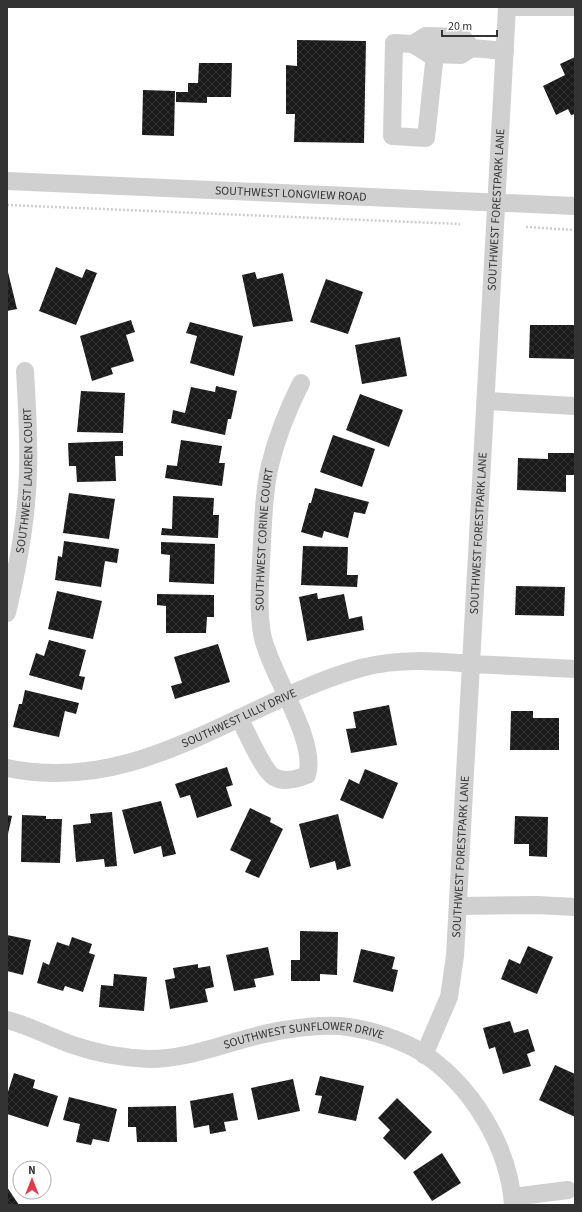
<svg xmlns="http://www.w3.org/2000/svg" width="582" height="1212" viewBox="0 0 582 1212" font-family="'Source Sans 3',sans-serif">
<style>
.building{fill:url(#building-cross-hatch)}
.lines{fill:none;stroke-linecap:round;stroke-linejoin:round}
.path{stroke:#cdcdcd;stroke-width:2.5;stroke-dasharray:2 2;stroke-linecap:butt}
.minor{stroke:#d0d0d0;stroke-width:18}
.labels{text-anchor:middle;stroke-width:4;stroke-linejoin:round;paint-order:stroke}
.street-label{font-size:12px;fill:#333;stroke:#fff}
</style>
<defs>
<pattern id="building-cross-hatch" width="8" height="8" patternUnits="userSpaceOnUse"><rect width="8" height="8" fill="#1a1a1a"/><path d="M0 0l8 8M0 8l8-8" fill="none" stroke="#333"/></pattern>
</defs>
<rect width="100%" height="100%" fill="#fff"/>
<path class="building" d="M297,40l69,1 -2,102 -70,-1 1,-28h-9v-49l11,1z
M575,57v57l-4,1 -3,-6 -12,6 -13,-29 22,-11 -5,-11z
M199,63h33l-1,34h-24v6l-31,-1v-10h12v-9h10z
M143,90l32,1 -1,45 -32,-1z
M56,267l26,11 4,-9 11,4 -21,52 -37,-14z
M7,268l10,41 -10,2z
M255,272l2,7 26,-6 10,48 -40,6 -11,-52z
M326,279l37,13 -15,42 -38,-12z
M131,320l4,12 -9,3 8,26 -23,7 2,6 -21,7 -12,-45z
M190,322l53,14 -9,40 -44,-13 7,-27 -11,-3z
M530,325h45v34l-46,-1z
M400,337l7,39 -45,8 -7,-39z
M216,386l21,5 -6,28h-3l-3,16 -54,-12 2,-13 12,3 6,-26 24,5z
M81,391l44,2 -2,40 -46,-1z
M360,394l43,16 -14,37 -43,-17z
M333,435l42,14 -13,38 -42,-15z
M181,440l41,6 -3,17h6l-3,23 -57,-8 2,-13 10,1z
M123,441v15h-8l1,25 -39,1 -1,-16h-7l-1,-23z
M548,453h27l-1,22h-8v17l-49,-2 1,-32 30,1z
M315,488l54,14 -4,12 -11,-2 -6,26 -24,-7 -2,7 -21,-6 8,-29h2z
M69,493l46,6 -6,40 -46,-6z
M173,496l41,2 -1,17h6l-1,23 -57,-3 1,-7 10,1z
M64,541l55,8 -2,14 -12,-2 -4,26 -46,-7 3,-24 4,1z
M161,542l54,2 -1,40 -45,-2 1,-27 -9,-1z
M303,546l45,1 -1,28h11l-1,12 -56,-2z
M516,586l49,1 -1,29 -49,-1z
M57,591l45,10 -9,38 -45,-10z
M317,593l1,6 26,-5 5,25 13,-3 2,14 -57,11 -8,-44z
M157,594l57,1v22h-7l-1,16h-40v-27l-9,-1z
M49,640l37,10 -7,26 6,1 -3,13 -53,-15 7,-22 8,3z
M218,644l12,38 -55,17 -4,-13 11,-3 -8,-26z
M25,690l54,13 -3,11 -11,-3 -6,26 -46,-10 6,-23h3z
M389,705l8,40 -46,8 -5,-24 10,-1 -3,-16z
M511,711h22v7h26v32h-49z
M227,767l6,18 -7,2 6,19 -35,12 -7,-23 -10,3 -5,-14z
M365,769l33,14 -15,36 -43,-19 9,-21 10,5z
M161,801l15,53 -13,3 -2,-11 -27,8 -12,-44z
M250,808l21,10 -1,4 13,7 -24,49 -14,-6 6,-12 -21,-10z
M112,812l5,54 -12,1 -1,-8 -28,3 -3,-37 18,-2 -1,-9z
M338,814l13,52 -14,4 -2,-9 -25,7 -11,-44z
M7,815l5,1 -4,18h-1z
M22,815l24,1v3h16l-2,44 -39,-1z
M515,816l33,1 -1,40 -18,-1v-12h-15z
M300,931l38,1 -1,43 -17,-1v7h-29v-21h9z
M7,935l24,5 -8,35 -16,-4z
M72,937l20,7 -3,9 6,2 -12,37 -18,-6 -2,5 -26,-8 6,-21 6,3 8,-23 12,4z
M528,946l25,11 -16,37 -36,-15 8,-20 11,5z
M268,947l6,28 -20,4 2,8 -22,4 -8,-36z
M361,949l34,8 -3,12 6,1 -5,22 -40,-10z
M198,964v4l12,-2 4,21 -9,2 3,13 -38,7 -5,-29 10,-2 -2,-10z
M114,974l33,3 -3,34 -45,-4 2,-22 12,1z
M510,1021l4,12 14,-4 7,22 -8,3 4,12 -28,8 -8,-27 -6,2 -6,-21z
M555,1065l20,9v43l-36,-17z
M14,1073l21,7 -2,8 25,8 -10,31 -41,-13v-19z
M320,1076l44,10 -8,35 -38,-8 4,-17 -7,-1z
M293,1079l7,32 -42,9 -7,-32z
M233,1093l5,27 -14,2 2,9 -16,3 -1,-9 -15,3 -4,-27z
M69,1097l48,12 -8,33 -16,-3 -2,6 -15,-3 4,-18 -17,-4z
M397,1098l35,34 -27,28 -22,-22 7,-8 -12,-12z
M176,1106l1,36h-40l-1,-15h-8v-20z
M442,1153l19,30 -29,18 -19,-29z
M7,1187l12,18h-12z"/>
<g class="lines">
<path class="path" d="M7,205l453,19
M526,227l49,3"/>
<g class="minor">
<path d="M512,7h63"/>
<path d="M413,44l-19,-1 -2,93 34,2 9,-84"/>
<path d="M472,48l-10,-11 -36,-1 -13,8 16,10 32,1 11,-7 33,3"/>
<path id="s1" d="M7,181l568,25"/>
<path d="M487,401l88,5"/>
<path id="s2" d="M7,613c11,-46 20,-94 21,-142 1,-33 -1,-67 -3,-100"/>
<path id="s3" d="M239,718c7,12 24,53 35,59 10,6 23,2 33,-2 11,-35 -38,-103 -45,-141 -4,-24 -2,-49 -1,-73 2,-32 2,-65 9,-96 7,-29 18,-56 31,-82"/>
<path id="s4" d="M7,768c134,28 233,-66 354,-100 37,-10 74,-7 111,-4 35,2 69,3 103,5"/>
<path d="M458,906l79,-1 38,2"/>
<path id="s5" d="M7,1020c21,5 43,17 63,24 25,9 53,14 79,15 46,0 89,-22 135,-29 20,-3 44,-6 64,-3 23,3 54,13 73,25 50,32 88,94 92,153"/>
<path id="s6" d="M424,1055l25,-58 6,-41 52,-949"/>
<path d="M513,1197l55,-7"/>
</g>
</g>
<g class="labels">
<g class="street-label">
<text dy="4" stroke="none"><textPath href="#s1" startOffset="284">SOUTHWEST LONGVIEW ROAD</textPath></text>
<text dy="4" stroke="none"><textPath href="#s6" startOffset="852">SOUTHWEST FORESTPARK LANE</textPath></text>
<text dy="4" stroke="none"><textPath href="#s2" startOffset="134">SOUTHWEST LAUREN COURT</textPath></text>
<text dy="4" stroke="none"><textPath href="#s6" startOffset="528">SOUTHWEST FORESTPARK LANE</textPath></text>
<text dy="4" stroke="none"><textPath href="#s3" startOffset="348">SOUTHWEST CORINE COURT</textPath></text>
<text dy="4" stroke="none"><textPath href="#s4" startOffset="242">SOUTHWEST LILLY DRIVE</textPath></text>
<text dy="4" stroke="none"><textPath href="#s6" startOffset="204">SOUTHWEST FORESTPARK LANE</textPath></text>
<text dy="4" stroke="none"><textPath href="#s5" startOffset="306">SOUTHWEST SUNFLOWER DRIVE</textPath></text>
</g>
</g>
<rect width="582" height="1212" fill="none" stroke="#333333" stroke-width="16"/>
<g transform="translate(32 1180)"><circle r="19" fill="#ffffff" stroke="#adadad"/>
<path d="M0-3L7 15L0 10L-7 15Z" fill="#e63946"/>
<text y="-6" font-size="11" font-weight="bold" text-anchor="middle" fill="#333333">N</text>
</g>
<path d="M442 30v6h55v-6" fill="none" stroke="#333333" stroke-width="2"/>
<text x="448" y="30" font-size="12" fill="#333333" stroke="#ffffff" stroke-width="3" paint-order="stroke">20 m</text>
</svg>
